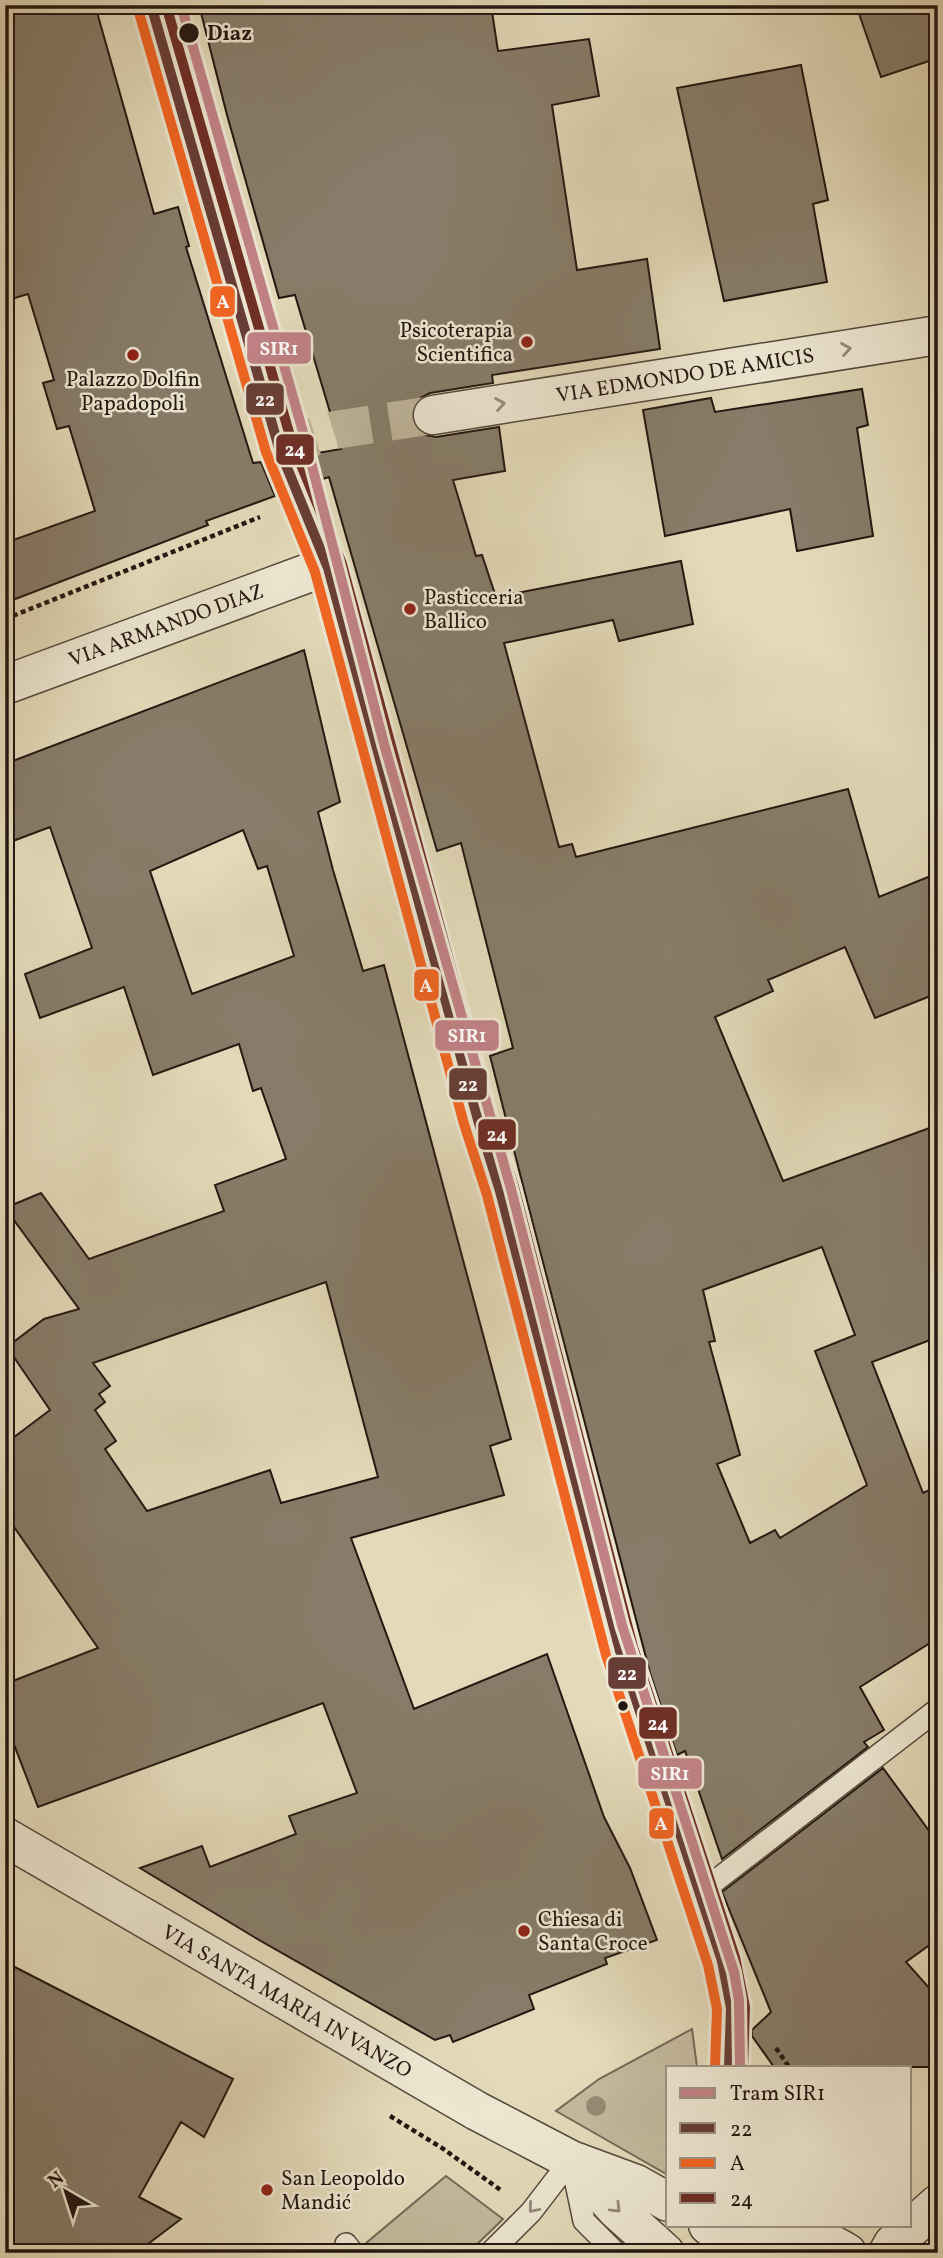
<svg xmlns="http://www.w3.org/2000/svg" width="943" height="2258" viewBox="0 0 943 2258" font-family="Vollkorn,serif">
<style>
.green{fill:#c3b99d;stroke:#746858;stroke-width:2}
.building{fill:#877c69;stroke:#241712;stroke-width:2;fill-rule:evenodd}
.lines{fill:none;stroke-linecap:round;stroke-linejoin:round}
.minor-tunnel{stroke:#bdb398;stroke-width:38;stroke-dasharray:38 19;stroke-linecap:butt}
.service-casing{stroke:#54483c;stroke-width:24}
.minor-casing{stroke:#54483c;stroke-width:41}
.path{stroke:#241712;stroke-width:4.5;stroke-dasharray:5 3.5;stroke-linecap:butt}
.service{stroke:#ede7d2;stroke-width:21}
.minor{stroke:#ede7d2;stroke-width:38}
.bus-1-casing{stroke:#ede7d2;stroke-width:16}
.bus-2-casing{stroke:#ede7d2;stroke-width:16}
.bus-3-casing{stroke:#ede7d2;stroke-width:16}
.bus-1{stroke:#683d36;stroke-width:10}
.bus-2{stroke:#f26522;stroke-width:10}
.bus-3{stroke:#6f2f26;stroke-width:10}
.tram-1-casing{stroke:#ede7d2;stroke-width:16}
.tram-1{stroke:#c18286;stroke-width:10}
.tree{fill:#948a74}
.oneway{stroke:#93897c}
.stop-dot{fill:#241712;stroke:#ede7d2;stroke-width:2.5}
.poi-dot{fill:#8f2418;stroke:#ede7d2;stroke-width:2.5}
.labels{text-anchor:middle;stroke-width:5;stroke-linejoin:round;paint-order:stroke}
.stop-label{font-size:21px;font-weight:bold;fill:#241712;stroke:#ede7d2;text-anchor:start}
.poi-label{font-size:21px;fill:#241712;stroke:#ede7d2;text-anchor:start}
.street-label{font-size:21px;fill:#241712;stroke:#ede7d2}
.line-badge{stroke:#ede7d2;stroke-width:2.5}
.badge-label{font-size:19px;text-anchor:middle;font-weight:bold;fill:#fff}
</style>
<rect width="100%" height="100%" fill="#e3dab9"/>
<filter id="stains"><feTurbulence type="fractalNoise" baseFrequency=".00286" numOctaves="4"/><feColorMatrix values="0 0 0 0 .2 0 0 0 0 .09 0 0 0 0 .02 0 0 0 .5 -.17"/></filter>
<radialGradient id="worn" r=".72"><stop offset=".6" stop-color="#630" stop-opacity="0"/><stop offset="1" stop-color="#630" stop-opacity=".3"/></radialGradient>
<path class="green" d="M692,2029l5,38h-29v108l-112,-64 43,-32z
M446,2176l57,43 -35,34h-96l-7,-9z"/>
<path class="building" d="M5,5h90l59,209 24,-7 11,39 -3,1 67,216 8,-1 14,34 -69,25 2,4 -203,78v-60l90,-32 -26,-85 -12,3 -14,-46 11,-3 -26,-86 -23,7z
M199,5h292l7,46 91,-12 10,57 -47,9 25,165 70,-11 13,90 -168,26 1,8 -63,10 -10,5 -7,9 -2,11 5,11 9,6 11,2 63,-10 6,44 -52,9 23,76 6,-1 14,42 185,-36 12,63 -74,17 -6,-21 -109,23 55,204 13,-3 4,13 272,-68 31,108 59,-24v120l-63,25 -30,-71 -77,33 5,11 -58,26 68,164 155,-56v212l-66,25 51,131 15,-7v152l-78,49 24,43 -20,12 4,5 -146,112 -37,-108 -8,4 -27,-82 -131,-503 -29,-114 23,-8 -52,-205 -24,8 -108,-374 -13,4 -10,-26 35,-6 -46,-154 -16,3 -52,-183zM822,1247l33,88 -40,16 52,134 -87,53 -5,-8 -25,13 -33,-79 23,-9 -31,-113 6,-1 -12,-51z
M856,5h82v53l-57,19z
M801,65l27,135 -15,4 14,78 -103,19 -47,-213z
M862,389l6,36 -11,3 16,108 -76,15 -7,-42 -125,27 -22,-126 68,-12 4,14z
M304,650l36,152 -22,10 15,58 30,101 21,-6 127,474 -21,7 14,49 -153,43 63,171 133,-55 57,163 26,51 27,72 -52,18 2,6 -78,31 5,14 -81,33 -3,-7 -15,5 -181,-103 -114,-69 62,-22 8,21 86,-33 -7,-18 68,-23 -34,-90 -285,104 -33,-86v-37l93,-36 -93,-134v-70l45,-34 -43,-63 37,-28 35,-10 -74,-101 36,-15 48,66 135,-48 -9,-26 71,-26 -25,-71 -8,3 -14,-47 -86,31 -29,-88 -84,31 -15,-44 67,-26 -42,-121 -45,17v-80zM243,830l15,39 9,-3 27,90 -102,38 -42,-123zM326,1282l52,195 -97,26 -11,-33 -123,41 -42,-62 11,-8 -21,-31 10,-8 -6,-8 11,-8 -17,-23z
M883,1768l55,75v96l-32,23 32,36v69h-164l-22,-31v-6l19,-18 -49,-120z
M5,1962l228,117 -29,58 -23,-15 -42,75 42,22 -45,34h-131z"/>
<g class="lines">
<path class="minor-tunnel" d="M279,448l56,-18 98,-15"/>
<defs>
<path id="service" d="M698,1887l16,-5 224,-173
M573,2169l11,52 32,32
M346,2244l7,9
M490,2253l41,-41 40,-52"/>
<path id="minor" d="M151,5l128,443 49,120 150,552 22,71 120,460 102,310 9,47 -2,59
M433,415l505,-80
M5,685l314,-116 9,-1
M5,1837l472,274 94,49 65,24 32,18
M575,2164l41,45 49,44
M708,2225l31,26
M736,2253c36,-29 74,-23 111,0
M888,2253l5,-9 45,-40"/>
</defs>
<use href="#service" class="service-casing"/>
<use href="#minor" class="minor-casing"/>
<path class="path" d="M5,619l255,-102
M776,2048l13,19
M390,2116l52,32 60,43"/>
<use href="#service" class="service"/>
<use href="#minor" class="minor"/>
<defs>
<path id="bus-1" d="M151,5l128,443 49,120 150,552 22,71 120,460 102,310 9,47 -2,59"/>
<path id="bus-2" d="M138,9l128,443 49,120 149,552 23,71 119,460 102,310 9,44 -2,58"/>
<path id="bus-3" d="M166,5l126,438 50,121 149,552 23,71 119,460 102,310 10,50 -2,60"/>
</defs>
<use href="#bus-1" class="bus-1-casing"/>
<use href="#bus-2" class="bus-2-casing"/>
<use href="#bus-3" class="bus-3-casing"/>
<use href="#bus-1" class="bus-1"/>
<use href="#bus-2" class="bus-2"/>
<use href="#bus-3" class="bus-3"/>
<defs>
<path id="tram-1" d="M181,5l124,434 79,305 127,445 111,436 112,347 5,28 1,67"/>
</defs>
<use href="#tram-1" class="tram-1-casing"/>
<use href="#tram-1" class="tram-1"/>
</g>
<circle class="tree" cx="596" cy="2106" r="10"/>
<defs><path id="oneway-chevron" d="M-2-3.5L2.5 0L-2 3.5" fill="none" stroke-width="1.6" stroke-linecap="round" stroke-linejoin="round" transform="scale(1.75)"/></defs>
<g class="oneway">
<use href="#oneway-chevron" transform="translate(846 349) rotate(-9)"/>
<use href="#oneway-chevron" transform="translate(500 404) rotate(-9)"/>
<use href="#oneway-chevron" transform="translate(533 2208) rotate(131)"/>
<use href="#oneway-chevron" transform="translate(616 2208) rotate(45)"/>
</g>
<g class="stop-dot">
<circle cx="189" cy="33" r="11"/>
<circle cx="623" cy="1706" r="6"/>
</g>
<g class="poi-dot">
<circle cx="527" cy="342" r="7"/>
<circle cx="133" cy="355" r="7"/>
<circle cx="410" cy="609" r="7"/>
<circle cx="524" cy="1931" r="7"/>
<circle cx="267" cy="2190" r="7"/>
</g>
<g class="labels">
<g class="stop-label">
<text x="207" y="40">Diaz</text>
</g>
<g class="poi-label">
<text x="513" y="337" text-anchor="end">Psicoterapia<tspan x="513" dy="24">Scientifica</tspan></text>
<text x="133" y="386" text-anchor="middle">Palazzo Dolfin<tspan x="133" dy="24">Papadopoli</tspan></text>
<text x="424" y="604">Pasticceria<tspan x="424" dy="24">Ballico</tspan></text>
<text x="538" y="1926">Chiesa di<tspan x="538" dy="24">Santa Croce</tspan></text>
<text x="281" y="2185">San Leopoldo<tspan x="281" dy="24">Mandić</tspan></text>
</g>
<g class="street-label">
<text transform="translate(685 375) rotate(-9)" y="7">VIA EDMONDO DE AMICIS</text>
<text transform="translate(166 625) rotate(-20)" y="7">VIA ARMANDO DIAZ</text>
<text transform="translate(287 2001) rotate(30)" y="7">VIA SANTA MARIA IN VANZO</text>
</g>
</g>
<g class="line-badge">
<rect x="209" y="285" width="27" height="33" rx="7" fill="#f26522"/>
<rect x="246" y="331" width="66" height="34" rx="7" fill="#c18286"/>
<rect x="245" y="382" width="40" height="34" rx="7" fill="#683d36"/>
<rect x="275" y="433" width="40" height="33" rx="7" fill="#6f2f26"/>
<rect x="413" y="968" width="27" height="34" rx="7" fill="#f26522"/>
<rect x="434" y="1019" width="66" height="33" rx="7" fill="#c18286"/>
<rect x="448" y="1067" width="40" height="34" rx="7" fill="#683d36"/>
<rect x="477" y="1118" width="40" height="33" rx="7" fill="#6f2f26"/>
<rect x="607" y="1656" width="40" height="34" rx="7" fill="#683d36"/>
<rect x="638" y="1706" width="40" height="34" rx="7" fill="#6f2f26"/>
<rect x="637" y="1757" width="66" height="33" rx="7" fill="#c18286"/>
<rect x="648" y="1807" width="27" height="33" rx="7" fill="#f26522"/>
</g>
<g class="badge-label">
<text x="223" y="308">A</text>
<text x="279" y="355">SIR1</text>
<text x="265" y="406">22</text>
<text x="295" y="456">24</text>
<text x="426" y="992">A</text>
<text x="467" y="1042">SIR1</text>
<text x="468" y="1091">22</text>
<text x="497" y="1141">24</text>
<text x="627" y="1680">22</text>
<text x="658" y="1730">24</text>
<text x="670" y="1780">SIR1</text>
<text x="661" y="1830">A</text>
</g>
<rect width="943" height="2258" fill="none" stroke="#e3dab9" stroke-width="28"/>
<rect x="7" y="7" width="929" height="2244" fill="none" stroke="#241712" stroke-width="3.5"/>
<rect x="14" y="14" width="915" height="2230" fill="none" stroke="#241712" stroke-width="2"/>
<rect x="666" y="2066" width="245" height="161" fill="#ede7d2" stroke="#9d9485" stroke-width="2"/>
<rect x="680" y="2088" width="35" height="10" fill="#c18286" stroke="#9d9485" stroke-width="2"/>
<text x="730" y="2100" font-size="21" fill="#241712">Tram SIR1</text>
<rect x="680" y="2123" width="35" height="10" fill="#683d36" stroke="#9d9485" stroke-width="2"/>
<text x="730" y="2136" font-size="21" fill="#241712">22</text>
<rect x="680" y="2158" width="35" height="10" fill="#f26522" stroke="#9d9485" stroke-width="2"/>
<text x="730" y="2170" font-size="21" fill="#241712">A</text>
<rect x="680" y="2193" width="35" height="10" fill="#6f2f26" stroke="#9d9485" stroke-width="2"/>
<text x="730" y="2206" font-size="21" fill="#241712">24</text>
<g transform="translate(66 2192) rotate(321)" stroke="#ede7d2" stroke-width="5" paint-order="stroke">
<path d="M0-5L12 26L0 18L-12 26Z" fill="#241712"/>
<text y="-10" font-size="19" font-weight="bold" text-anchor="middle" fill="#241712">N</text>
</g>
<rect width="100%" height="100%" filter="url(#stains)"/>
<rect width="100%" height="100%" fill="url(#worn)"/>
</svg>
